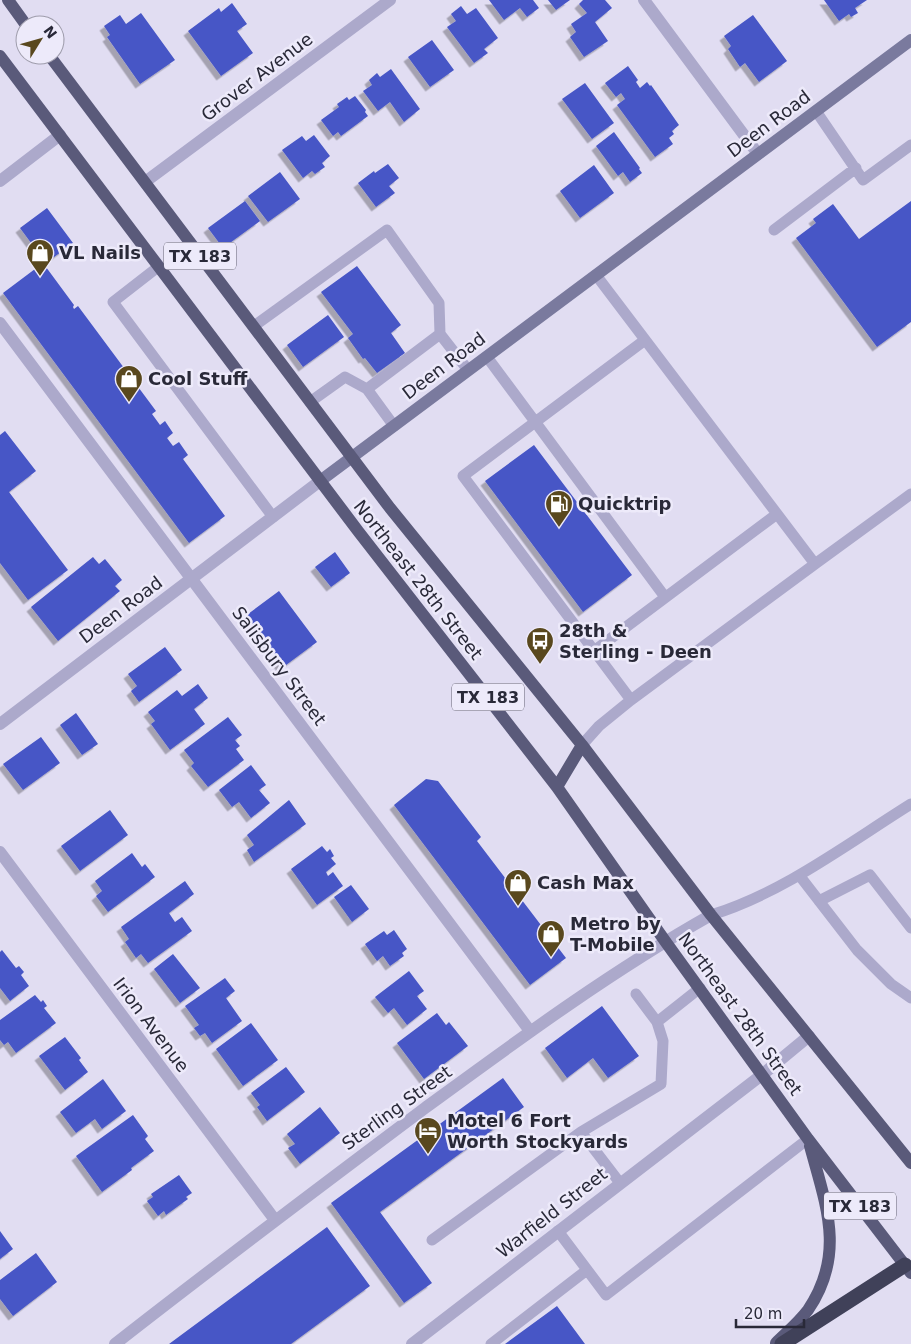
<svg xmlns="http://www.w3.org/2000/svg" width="911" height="1344" viewBox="0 0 911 1344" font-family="'DejaVu Sans',sans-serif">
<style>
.building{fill:#4756c6;filter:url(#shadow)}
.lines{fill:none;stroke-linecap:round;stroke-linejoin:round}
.lane{stroke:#aca9cb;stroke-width:11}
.street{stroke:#aca9cb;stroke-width:12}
.secondary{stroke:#7a7a9e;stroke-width:12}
.primary{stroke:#5a5a7a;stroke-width:12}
.highway{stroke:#404159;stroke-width:15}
.labels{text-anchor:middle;stroke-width:5;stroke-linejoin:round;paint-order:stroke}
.shield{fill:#edeafa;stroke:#646372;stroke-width:1}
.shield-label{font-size:16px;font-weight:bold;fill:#292938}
.street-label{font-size:18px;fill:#292938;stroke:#edeafa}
.poi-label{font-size:18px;font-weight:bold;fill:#292938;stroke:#edeafa;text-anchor:start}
</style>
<defs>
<filter id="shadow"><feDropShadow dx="-4.5" dy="4.5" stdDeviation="0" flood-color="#0004"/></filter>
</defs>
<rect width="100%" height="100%" fill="#e1ddf2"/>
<path class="building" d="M489,0h44l6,8 -12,9 -7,-9 -16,12z
M548,0h22l-14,10z
M583,0h22l7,8 -17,14 13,19 -24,16 -14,-20 6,-5 -5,-8 16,-11 -8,-9z
M824,0h43l-12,8 3,5 -7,4 -2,-3 -10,7z
M232,3l15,21 -10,7 16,22 -32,23 -33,-45 31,-23 2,4z
M461,6l6,8 9,-6 22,30 -14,11 4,4 -14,10 -27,-36 9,-6 -5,-7z
M141,13l34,47 -35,24 -33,-47 3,-2 -6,-9 16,-11 6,9z
M753,15l34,46 -28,21 -14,-19 -5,4 -12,-18 3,-3 -7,-10z
M432,40l22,30 -24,17 -22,-30z
M628,66l10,14 -2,2 4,6 7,-6 3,4 1,-1 28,40 -7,6 2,3 -5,4 4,6 -18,13 -38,-52 8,-6 -4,-6 -5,4 -11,-14z
M391,69l29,40 -16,13 -14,-20 -12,9 -15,-20 9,-6 -3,-5 8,-7 3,4z
M585,83l29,40 -22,16 -30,-40z
M355,96l11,14 -1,2 3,4 -27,20 -3,-4 -5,4 -12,-16 18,-13 -2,-3 10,-7 2,3z
M614,132l26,36 -1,1 3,4 -12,9 -7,-10 -5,4 -22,-30z
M314,135l16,21 -8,7 3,4 -10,7 -3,-3 -9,7 -21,-28 20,-14 4,5z
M388,164l11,14 -10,8 6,7 -19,14 -18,-24 16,-12 1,2z
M594,165l20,28 -34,25 -20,-27z
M280,172l20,27 -32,23 -20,-26z
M245,201l15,20 -37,27 -15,-20z
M911,201v121l-34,25 -81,-109 20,-15 -3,-4 20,-15 26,35z
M47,208l26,35 -27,20 -26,-35z
M43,263l31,42 -1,2 1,2 4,-3 78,105 -4,3 8,11 5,-4 8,12 -6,5 6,8 6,-4 9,13 -5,4 42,57 -36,27 -186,-250z
M357,266l44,59 -10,8 14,20 -28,20 -12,-15 -2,1 -15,-21 5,-4 -32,-42z
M328,315l16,22 -41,30 -16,-22z
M5,431l31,40 -27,21 59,78 -40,30 -28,-37v-128z
M534,445l98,130 -49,37 -98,-131z
M335,552l15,21 -19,14 -16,-20z
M93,557l6,7 6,-5 17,21 -7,6 5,5 -62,50 -27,-34z
M279,591l38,51 -35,26 -38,-51z
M165,647l17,23 -43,32 -8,-11 6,-5 -9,-12z
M198,684l10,14 -14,11 11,15 -35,26 -19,-26 4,-3 -7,-9 29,-22 5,6z
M76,713l22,31 -16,11 -22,-30z
M228,717l14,18 -7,5 5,6 -4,3 8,11 -36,27 -17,-21 3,-3 -10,-13z
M41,737l19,26 -37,27 -20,-26z
M251,765l15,20 -7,5 11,13 -19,15 -12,-16 -7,5 -13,-17z
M426,779l12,2 43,56 -4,4 89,117 -36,27 -136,-180z
M289,800l17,24 -52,38 -7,-12 7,-5 -7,-10z
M110,810l18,25 -48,36 -19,-25z
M322,846l5,6 3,-3 4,7 -3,2 5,6 -10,8 2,4 5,-4 10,14 -26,19 -26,-36z
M132,853l10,14 3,-3 10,13 -47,35 -12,-16 6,-5 -7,-10z
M185,881l9,13 -25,19 6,9 7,-5 10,14 -44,32 -7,-9 -5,4 -11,-16 4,-3 -8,-12z
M351,885l18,24 -17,13 -18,-25z
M394,930l13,19 -5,4 2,3 -14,10 -7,-10 -6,5 -12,-17 19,-13 3,4z
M2,950l14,18 3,-2 5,6 -3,3 8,11 -19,15 -10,-13v-36z
M173,954l27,34 -20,15 -26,-34z
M409,971l15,20 -7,5 10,13 -20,16 -13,-17 -6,5 -13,-16z
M225,978l10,13 -9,7 16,23 -30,22 -7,-10 -5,3 -6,-8 5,-3 -14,-19z
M35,995l6,7 2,-2 4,6 -3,2 12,15 -40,30 -8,-11 -4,3 -4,-5v-20z
M602,1006l37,50 -31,22 -15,-20 -26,20 -22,-30z
M437,1013l9,12 3,-3 19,24 -44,33 -27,-36z
M251,1023l27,37 -35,26 -27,-37z
M65,1037l16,21 -2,2 9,12 -23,18 -26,-34z
M286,1067l19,25 -38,29 -10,-14 3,-2 -9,-12z
M503,1078l21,29 -144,105 52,71 -28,20 -73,-100z
M103,1079l23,32 -24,18 -7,-10 -19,14 -16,-21z
M320,1107l20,26 -40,31 -12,-16 7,-4 -8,-10z
M133,1115l15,21 -3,3 9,12 -23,17 1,2 -30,22 -26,-36z
M179,1175l13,18 -6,4 2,2 -22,16 -2,-4 -6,5 -11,-15 6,-4 -2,-3z
M327,1227l43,59 -79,58h-122z
M0,1231l13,18 -13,10z
M36,1253l21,29 -44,34 -13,-17v-19z
M557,1306l28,38h-80z"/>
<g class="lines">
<path class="lane" d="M816,111l47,69 48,-35
M774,230l82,-62
M158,267l-45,35 160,215
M254,326l133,-96 52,73 1,31
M487,357l178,240
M310,402l35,-25 22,12
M394,426l-27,-37 73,-55 28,36
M815,564l96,-70
M594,651l183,-137
M631,700l-168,-224 182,-136
M582,745l17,-19 32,-26 184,-136 -219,-289
M799,875l58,75 34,34 20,14
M819,901l51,-26 41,53
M711,915c72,-22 136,-71 200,-111
M636,994l21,28
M581,1132l80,-48 2,-43 -6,-19 43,-34
M558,1231l48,64 202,-156
M432,1240l149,-108 39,51
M491,1344l96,-74"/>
<path class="street" d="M644,0l114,154
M0,181l60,-46
M145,182l245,-182
M0,323l530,708
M0,724l320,-243
M0,852l275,368
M115,1344c102,-80 206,-158 310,-236 93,-68 185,-136 286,-193
M412,1344l351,-270 46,-38"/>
<path class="secondary" d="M320,481l591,-441"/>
<path class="primary" d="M8,0l18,25
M49,55l341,453 192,237 129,170 200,248
M0,56l358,475 199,256 108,154 143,198 103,134
M557,787l25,-42
M776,1343c10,-10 23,-21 32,-33 38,-56 18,-105 2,-164"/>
<path class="highway" d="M782,1344l123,-79"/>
</g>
<defs>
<symbol id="shop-pin" viewBox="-11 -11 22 30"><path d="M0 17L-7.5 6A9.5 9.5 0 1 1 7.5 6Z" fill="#59481e" stroke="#edeafa"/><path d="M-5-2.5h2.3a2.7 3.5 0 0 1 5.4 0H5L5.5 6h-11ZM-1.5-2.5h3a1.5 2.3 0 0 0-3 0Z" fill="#fff"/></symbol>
<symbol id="fuel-pin" viewBox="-11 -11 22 30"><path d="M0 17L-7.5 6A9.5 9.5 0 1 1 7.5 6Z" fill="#59481e" stroke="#edeafa"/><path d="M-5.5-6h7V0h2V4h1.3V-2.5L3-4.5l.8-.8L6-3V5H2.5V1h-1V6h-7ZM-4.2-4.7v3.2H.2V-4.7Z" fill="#fff"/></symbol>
<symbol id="bus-pin" viewBox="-11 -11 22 30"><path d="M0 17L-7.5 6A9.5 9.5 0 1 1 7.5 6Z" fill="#59481e" stroke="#edeafa"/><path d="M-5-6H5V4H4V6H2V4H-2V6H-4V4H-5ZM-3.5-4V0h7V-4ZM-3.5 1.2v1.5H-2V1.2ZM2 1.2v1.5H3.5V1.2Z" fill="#fff"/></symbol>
<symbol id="hotel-pin" viewBox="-11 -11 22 30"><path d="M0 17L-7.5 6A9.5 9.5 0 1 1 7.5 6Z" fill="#59481e" stroke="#edeafa"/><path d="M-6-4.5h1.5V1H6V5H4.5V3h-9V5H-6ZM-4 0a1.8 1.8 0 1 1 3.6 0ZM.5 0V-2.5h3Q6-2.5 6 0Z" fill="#fff"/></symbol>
</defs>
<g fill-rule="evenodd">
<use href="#shop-pin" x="24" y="237" width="32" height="43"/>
<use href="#shop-pin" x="113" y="363" width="32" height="43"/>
<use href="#fuel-pin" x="543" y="488" width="32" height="43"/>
<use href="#bus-pin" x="524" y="625" width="32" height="43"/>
<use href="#shop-pin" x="502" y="867" width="32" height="43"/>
<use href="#shop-pin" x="535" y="918" width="32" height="43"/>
<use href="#hotel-pin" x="412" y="1115" width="32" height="43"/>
</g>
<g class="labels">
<g class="shield">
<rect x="164" y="242.5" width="72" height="27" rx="4"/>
<rect x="452" y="683.5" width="72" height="27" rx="4"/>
<rect x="824" y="1192.5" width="72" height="27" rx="4"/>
</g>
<g class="shield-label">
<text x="200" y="262">TX 183</text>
<text x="488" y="703">TX 183</text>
<text x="860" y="1212">TX 183</text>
</g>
<g class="street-label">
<text transform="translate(257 77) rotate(-37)" y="6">Grover Avenue</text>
<text transform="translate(769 124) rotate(-37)" y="6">Deen Road</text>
<text transform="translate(444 366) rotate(-37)" y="6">Deen Road</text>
<text transform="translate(418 580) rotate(52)" y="6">Northeast 28th Street</text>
<text transform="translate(121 610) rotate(-37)" y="6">Deen Road</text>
<text transform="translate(279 666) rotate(53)" y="6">Salisbury Street</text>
<text transform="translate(740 1014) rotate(54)" y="6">Northeast 28th Street</text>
<text transform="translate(151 1025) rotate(53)" y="6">Irion Avenue</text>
<text transform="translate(397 1108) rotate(-36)" y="6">Sterling Street</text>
<text transform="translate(552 1213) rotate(-38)" y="6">Warfield Street</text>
</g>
<g class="poi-label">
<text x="59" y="259">VL Nails</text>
<text x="148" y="385">Cool Stuff</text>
<text x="578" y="510">Quicktrip</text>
<text x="559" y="637">28th &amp;<tspan x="559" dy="21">Sterling - Deen</tspan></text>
<text x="537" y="889">Cash Max</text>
<text x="570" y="930">Metro by<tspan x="570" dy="21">T-Mobile</tspan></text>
<text x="447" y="1127">Motel 6 Fort<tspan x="447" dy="21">Worth Stockyards</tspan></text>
</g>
</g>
<g transform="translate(40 40) rotate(53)"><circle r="24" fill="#edeafa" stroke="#9f9dac"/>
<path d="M0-4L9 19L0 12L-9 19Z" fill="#59481e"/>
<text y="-8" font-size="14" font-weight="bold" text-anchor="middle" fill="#292938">N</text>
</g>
<path d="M736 1319v8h68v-8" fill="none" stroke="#292938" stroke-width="2.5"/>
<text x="744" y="1319" font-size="15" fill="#292938" stroke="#edeafa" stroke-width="4" paint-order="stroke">20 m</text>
</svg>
